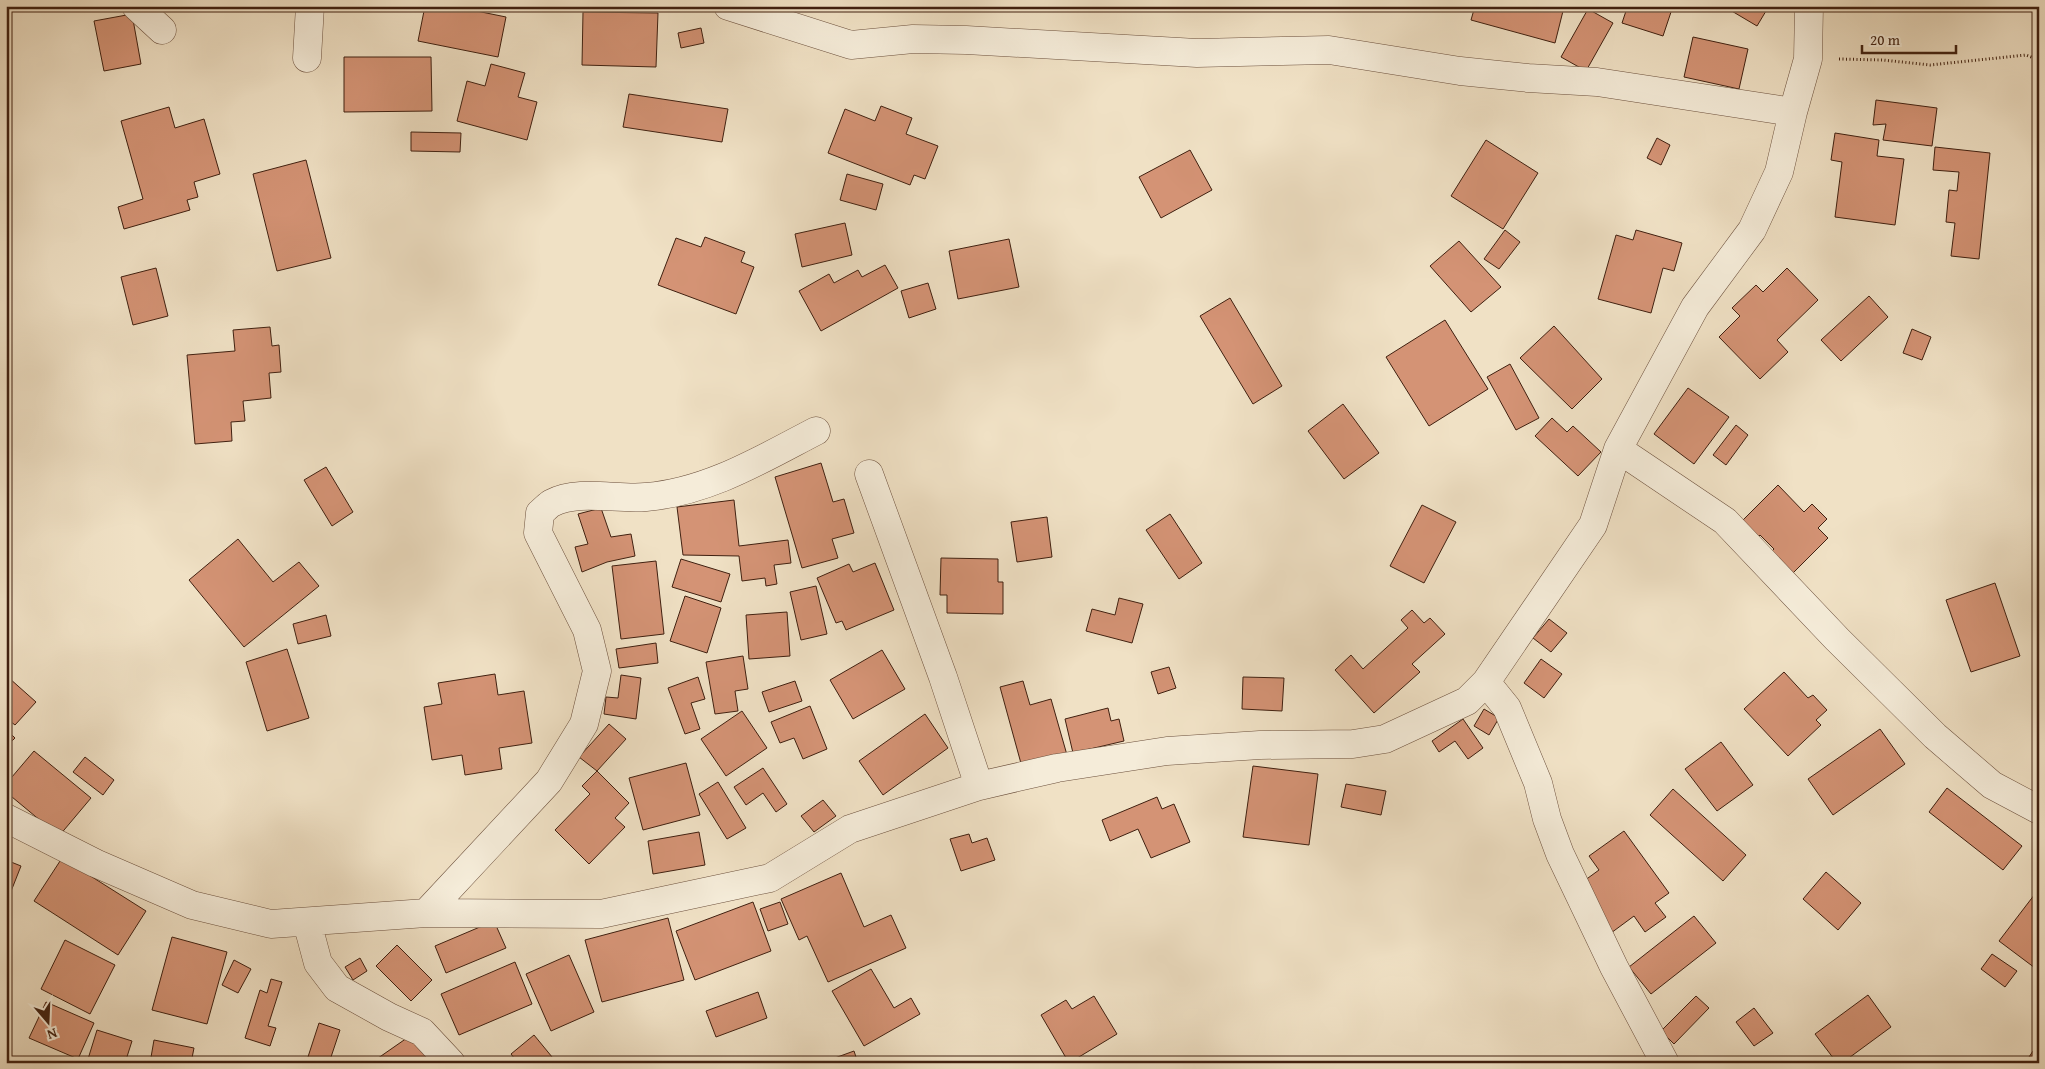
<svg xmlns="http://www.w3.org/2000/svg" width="2045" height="1069" viewBox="0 0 2045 1069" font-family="'Gentium Book Plus',serif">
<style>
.building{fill:#d49375;stroke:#402010}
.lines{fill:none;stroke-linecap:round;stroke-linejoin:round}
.minor-casing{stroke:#6c503d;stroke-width:29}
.path{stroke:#402010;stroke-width:3;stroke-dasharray:1 2.5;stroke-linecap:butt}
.minor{stroke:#f5ecd9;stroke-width:28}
</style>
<rect width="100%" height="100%" fill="#f0e1c5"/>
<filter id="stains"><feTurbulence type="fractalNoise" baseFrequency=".004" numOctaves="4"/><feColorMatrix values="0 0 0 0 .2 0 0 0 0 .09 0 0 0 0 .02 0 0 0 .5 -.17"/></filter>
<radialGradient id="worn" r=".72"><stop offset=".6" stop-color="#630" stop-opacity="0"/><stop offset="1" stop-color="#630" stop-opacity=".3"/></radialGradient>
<path class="building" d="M425,6h27l54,11 -8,40 -80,-16z
M1475,6h85l4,1 -9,36 -84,-23z
M1623,6h50l-10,30 -41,-13 5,-15z
M1732,6h37l-12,20 -27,-16z
M1588,9l25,14 -27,48 -25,-14z
M583,12l75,1 -2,54 -74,-2z
M132,14l9,50 -37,7 -10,-50z
M701,28l3,15 -23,5 -3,-15z
M1693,37l55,12 -9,40 -55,-12z
M344,57h87l1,54 -88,1z
M491,64l34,9 -7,24 19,5 -10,38 -70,-19 10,-40 18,5z
M629,94l99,15 -6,33 -99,-15z
M1876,100l61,8 -5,38 -49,-6 3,-16 -13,1z
M881,106l31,12 -6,16 32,12 -13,33 -11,-4 -4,10 -82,-32 17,-44 30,12z
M169,107l6,21 29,-9 16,55 -26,8 4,15 -11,3 3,10 -66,19 -6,-22 25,-8 -22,-78z
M411,132l50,1 -1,19 -49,-1z
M1835,133l44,7 -2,16 27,3 -9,66 -60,-8 7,-55 -11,-2z
M1657,138l13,7 -9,20 -14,-7z
M1486,140l52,33 -35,56 -52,-33z
M1935,147l55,6 -11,106 -28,-3 4,-33 -9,-1 3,-32 8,1 2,-19 -26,-2z
M1190,150l22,40 -51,28 -22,-41z
M306,160l25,98 -54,13 -24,-97z
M847,174l36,10 -7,26 -36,-10z
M845,223l7,32 -50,12 -7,-33z
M1505,230l15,12 -21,27 -15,-10z
M1636,230l46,13 -8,28 -11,-3 -12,45 -53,-14 18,-64 17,5z
M705,237l40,15 -4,10 13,5 -18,47 -78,-29 18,-47 25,9z
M1009,239l10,48 -61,12 -9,-48z
M1459,241l42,46 -30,25 -41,-46z
M885,265l13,23 -77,43 -22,-40 30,-17 5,9 24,-13 4,7z
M156,268l12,48 -35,9 -12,-48z
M1787,268l31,32 -41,40 11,12 -28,27 -41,-42 21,-21 -8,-8 24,-23 7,7z
M928,283l8,26 -27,9 -8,-27z
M1869,296l19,21 -47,44 -20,-21z
M1230,298l52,88 -29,18 -53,-88z
M1445,320l43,69 -59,37 -43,-69z
M1554,326l48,53 -30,30 -52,-51z
M270,327l2,19 7,-1 2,27 -12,1 2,25 -28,3 2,20 -14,1 1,19 -37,3 -8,-89 48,-4 -2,-21z
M1912,329l19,8 -9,23 -19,-7z
M1510,364l29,54 -23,12 -29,-53z
M1688,388l41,29 -35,47 -40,-30z
M1343,404l36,49 -35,26 -36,-48z
M1552,418l15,14 6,-6 28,26 -23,24 -43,-40z
M1736,425l12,10 -22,30 -13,-10z
M821,463l12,39 11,-3 10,34 -22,6 6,19 -36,10 -27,-91z
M326,467l27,45 -21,14 -28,-46z
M1778,485l26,27 8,-8 15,15 -9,9 10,10 -39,39 -21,-22 6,-6 -14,-14 -6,6 -16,-16z
M734,500l5,46 49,-6 3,23 -17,2 3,19 -11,2 -1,-8 -23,3 -3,-25 -56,-1 -6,-48z
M1422,505l34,17 -32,61 -34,-17z
M601,508l10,29 20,-3 4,22 -28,6 -25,10 -7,-25 13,-3 -10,-30z
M1170,514l32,49 -23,16 -33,-49z
M1047,517l5,40 -35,5 -6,-40z
M238,539l35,43 26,-20 20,24 -75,61 -55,-67z
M941,558l57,1v23h5v32l-56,-1v-18h-7z
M681,559l49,15 -9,28 -49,-15z
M656,561l8,73 -43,5 -9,-73z
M875,563l19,47 -48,20 -4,-9 -6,2 -19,-45 32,-14 4,8z
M1995,583l25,73 -49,16 -25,-72z
M816,586l11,48 -26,6 -11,-48z
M685,596l36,12 -14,45 -37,-12z
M1119,598l24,6 -11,39 -46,-12 6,-22 23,6z
M1412,610l12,13 6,-5 15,16 -33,30 8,8 -46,41 -39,-43 16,-15 12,14 45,-41 -7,-8z
M787,612l3,44 -41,3 -3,-44z
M326,615l5,21 -33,8 -5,-20z
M1549,619l18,14 -16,19 -18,-14z
M656,643l2,20 -39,5 -3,-19z
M287,649l22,69 -42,13 -21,-69z
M882,650l23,39 -52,30 -23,-39z
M743,656l5,33 -13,2 3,20 -23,3 -9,-52z
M1541,659l21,15 -18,24 -20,-15z
M1169,667l7,21 -18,6 -7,-22z
M1784,672l24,26 5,-3 14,15 -11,10 5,5 -33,31 -44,-47z
M495,674l3,21 26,-4 8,52 -33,5 3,21 -37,6 -3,-20 -30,5 -8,-53 18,-3 -4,-21z
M621,675l20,3 -5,41 -32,-5 2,-17 12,1z
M698,677l7,22 -14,4 9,26 -15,5 -17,-46z
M1243,677l41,1 -2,33 -40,-2z
M9,678l27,24 -21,23 -9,-7v-37z
M795,681l7,20 -33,11 -7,-20z
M1023,681l7,24 21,-6 16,56 -45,12 -22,-80z
M810,706l17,43 -24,10 -9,-21 -14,5 -9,-21z
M1108,708l3,13 8,-2 5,22 -51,12 -8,-34z
M1484,709l15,9 -10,17 -15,-9z
M742,711l25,37 -41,28 -25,-37z
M925,714l23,34 -65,47 -24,-34z
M1463,719l20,29 -15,11 -13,-18 -16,11 -7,-11z
M609,724l17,15 -29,32 -18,-14z
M6,729l9,9 -9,9z
M1880,729l25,35 -72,51 -25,-36z
M1721,742l32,43 -36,26 -32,-42z
M34,751l57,47 -32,38 -53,-44v-8z
M85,757l29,23 -11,15 -30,-23z
M686,763l14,52 -57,15 -14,-52z
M1253,766l65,8 -9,71 -66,-8z
M763,768l24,36 -11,8 -13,-19 -17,12 -12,-18z
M597,771l32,32 -14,15 10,9 -36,37 -34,-34 35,-36 -8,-8z
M718,782l28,46 -19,11 -28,-45z
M1346,784l40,7 -5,24 -40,-8z
M1947,788l75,58 -19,24 -74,-58z
M1673,789l73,66 -23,26 -73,-66z
M1157,797l5,12 12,-5 16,38 -39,16 -13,-29 -28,12 -8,-21z
M823,800l13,16 -22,16 -13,-16z
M1624,831l45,62 -14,10 11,14 -21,15 -11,-16 -23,17 -34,-47 22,-16 -10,-14z
M699,832l6,33 -52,9 -5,-33z
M969,834l3,9 15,-5 8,22 -34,11 -11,-32z
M62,858l84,53 -28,44 -84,-54z
M6,860l15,6 -15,38z
M1826,872l35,31 -23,27 -35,-31z
M841,873l23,54 27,-12 15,33 -78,34 -21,-46 -8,4 -18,-41z
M2038,890l1,1v80l-40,-30z
M753,902l18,49 -76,29 -19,-49z
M780,902l8,22 -20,7 -8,-22z
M1694,916l22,27 -65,51 -22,-27z
M668,918l16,62 -82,22 -17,-62z
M494,921l12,27 -60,25 -11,-27z
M172,937l55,15 -20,72 -55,-14z
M65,940l50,25 -25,49 -49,-25z
M397,945l35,35 -21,21 -35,-35z
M1992,954l25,17 -12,16 -24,-18z
M569,955l25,57 -43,19 -25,-57z
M360,958l7,13 -14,9 -8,-13z
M234,960l17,9 -13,24 -16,-8z
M515,962l17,42 -73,31 -18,-41z
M871,969l23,39 17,-10 9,16 -56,32 -32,-55z
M271,979l11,3 -14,44 8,2 -6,18 -25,-8 15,-48 7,3z
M758,992l9,26 -51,19 -10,-26z
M1868,995l23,32 -49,36h-5l-22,-29z
M1094,996l23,38 -48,29 -28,-48 25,-15 6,9z
M1696,996l13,12 -35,36 -13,-13z
M46,1002l48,21 -16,36 -49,-21z
M1754,1008l19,25 -19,13 -18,-24z
M319,1023l21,7 -11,33h-23z
M97,1030l35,11 -7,22h-27l-10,-4z
M417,1031l22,32h-68z
M534,1035l23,28h-39l-7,-9z
M154,1040l40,8 -3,15h-41z
M854,1051l4,12h-37z
M2033,1051l6,4v8h-14z"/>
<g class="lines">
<defs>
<path id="minor" d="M136,6l26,24
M728,6l123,39 62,-6 53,1 231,13 132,-3 131,21 68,7 69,4 196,30
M307,58l3,-52
M1618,449l107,72 112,118 98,97 57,49 47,25
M869,474l74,203 36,109
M1486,682l21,26 31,75 9,36 13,35 54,113 51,96
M6,818l89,45 97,42 79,19 155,-11 175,1 169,-36 80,-49 129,-43 78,-18 110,-17 93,-6 93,-1 32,-5 82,-38 19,-19 107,-157 25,-76 77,-142 57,-77 27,-58 14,-60 15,-53 1,-53
M426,913l123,-132 35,-57 13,-53 -10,-41 -49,-97 2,-20c4,-3 8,-8 12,-10 26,-14 66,-3 94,-6 62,-5 116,-38 170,-66
M307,922l11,41 19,25 52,29 33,15 29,31"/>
</defs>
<use href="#minor" class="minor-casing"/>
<path class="path" d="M1839,59l44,1 47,5 96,-10 13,5"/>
<use href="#minor" class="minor"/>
</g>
<rect width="2045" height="1069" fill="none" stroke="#f0e1c5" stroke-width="25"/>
<rect x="8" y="8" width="2030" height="1054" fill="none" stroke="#402010" stroke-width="2.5"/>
<rect x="12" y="12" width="2020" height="1044" fill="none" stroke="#402010"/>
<g transform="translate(48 1022) rotate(161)" stroke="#f5ecd9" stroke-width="4" paint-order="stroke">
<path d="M0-4L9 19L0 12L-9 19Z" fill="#402010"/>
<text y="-8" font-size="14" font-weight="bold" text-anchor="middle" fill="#402010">N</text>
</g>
<path d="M1862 45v8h94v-8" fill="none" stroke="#402010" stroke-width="2.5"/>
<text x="1870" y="45" font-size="15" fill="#402010" stroke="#f5ecd9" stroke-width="4" paint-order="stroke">20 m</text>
<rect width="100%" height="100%" filter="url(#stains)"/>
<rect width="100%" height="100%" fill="url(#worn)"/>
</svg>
